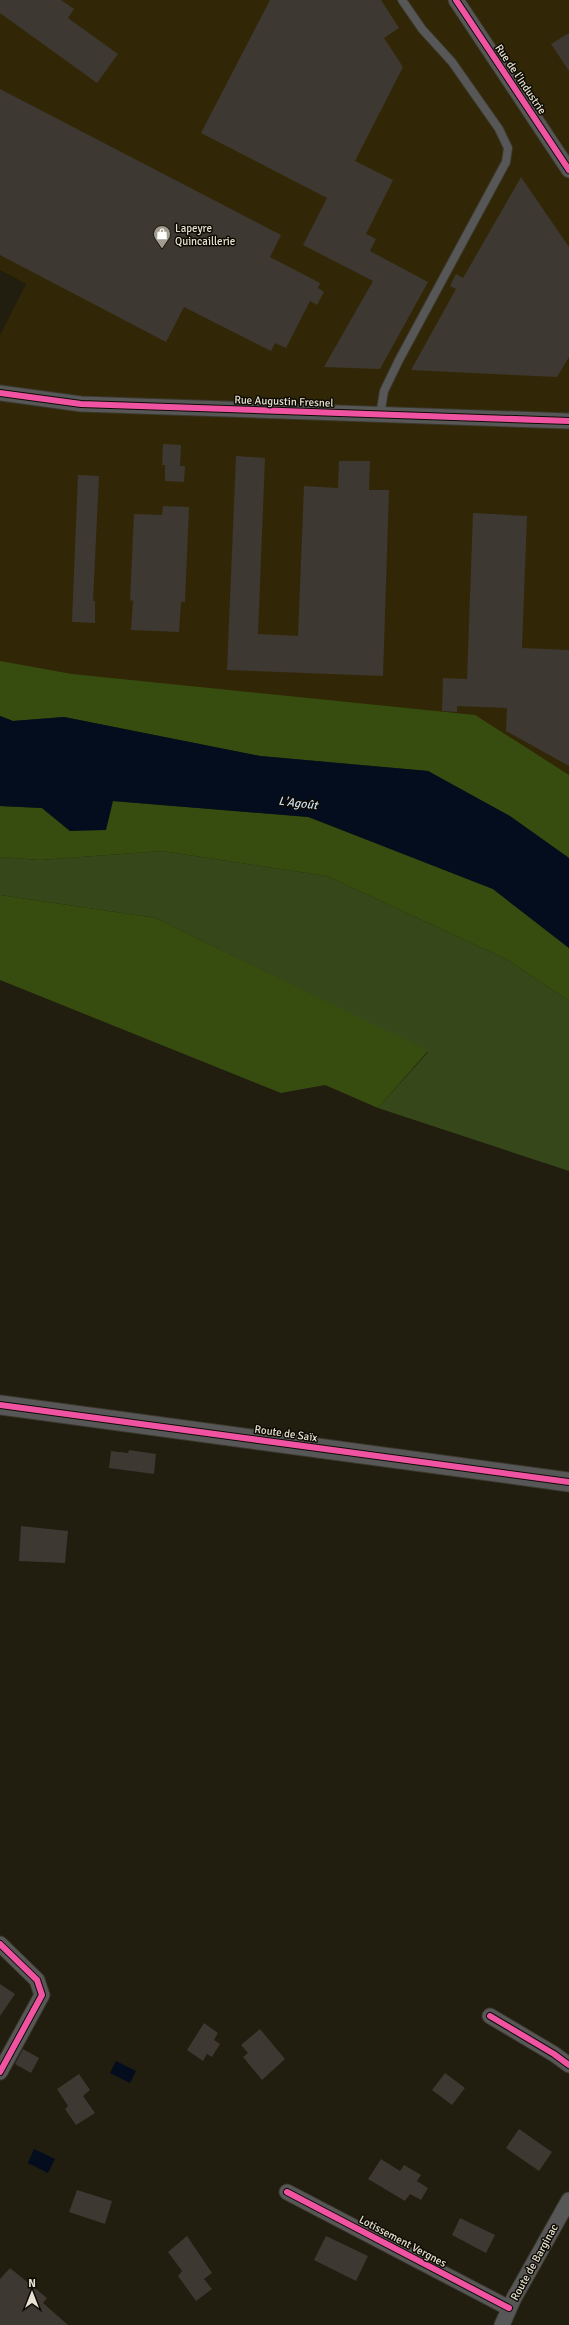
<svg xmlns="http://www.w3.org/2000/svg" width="569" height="2325" viewBox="0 0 569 2325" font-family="Signika,sans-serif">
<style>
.built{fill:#312706}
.green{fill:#364819}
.forest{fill:#374d0f}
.water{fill:#030d1e}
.building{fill:#3e3832}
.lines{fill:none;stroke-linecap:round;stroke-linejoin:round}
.service-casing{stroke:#3b382c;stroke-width:10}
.minor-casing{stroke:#3b382c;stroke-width:17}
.tertiary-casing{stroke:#3b382c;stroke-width:21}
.service{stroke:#575757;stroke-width:8}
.minor{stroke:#575757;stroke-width:15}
.tertiary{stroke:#575757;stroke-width:19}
.cycleway-casing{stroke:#0e0b03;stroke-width:8}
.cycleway{stroke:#f153a3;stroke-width:6}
.labels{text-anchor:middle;stroke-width:3;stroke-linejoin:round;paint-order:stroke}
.street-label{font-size:11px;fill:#e6e1d2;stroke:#0e0b03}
.poi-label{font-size:11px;fill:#e6e1d2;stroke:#0e0b03;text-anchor:start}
.water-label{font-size:12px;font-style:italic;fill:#cedff1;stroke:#0e0b03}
</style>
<rect width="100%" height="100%" fill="#211d0f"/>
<path class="built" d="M0,0h569v803l-569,-131v-337l26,-51 -26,-14z"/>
<path class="green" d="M162,851l165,25 179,83 63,42v170l-191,-63 50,-56 -272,-134 -156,-23v-38l40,3z"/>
<path class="forest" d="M0,661l72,13 403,41 94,60v83l-60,-42 -81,-45 -168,-15 -196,-39 -51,4 -13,-5z
M113,801l195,16 185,72 76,59v53l-63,-42 -179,-83 -165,-25 -122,9 -40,-3v-51l42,2 28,23z
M0,895l156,23 272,133 -50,57 -53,-23 -44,8 -281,-113z"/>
<path class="water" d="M0,716l13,5 51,-4 196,39 168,15 82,45 59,42v90l-76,-59 -184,-72 -196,-16 -7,29 -36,1 -28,-23 -42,-2z
M116,2061l20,10 -6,12 -20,-10z
M34,2149l21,10 -7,14 -20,-10z"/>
<path class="building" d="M0,0h61l13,9 -6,9 50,36 -21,29 -97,-70z
M270,0h111l18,28 -15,10 19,29 -48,94 38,19 -27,54 10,5 -6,12 58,31 -48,87 -56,-2 49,-86 -70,-36 24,-47 -126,-65z
M569,33v38l-18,-27z
M0,89l281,146 -11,22 50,26 -2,5 6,4 -7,13 -7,-4 -24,47 -11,-5 -4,8 -87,-44 -18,35 -166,-87z
M521,177l48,70v110l-12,20 -146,-7 45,-81 -6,-3 6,-12 7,4z
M163,444l18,1 -1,21h5l-1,16 -19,-1v-16h-3z
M236,456l29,2 -7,176 40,2 6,-150 34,2 1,-27h31l-1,29h20l-6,186 -156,-6z
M78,475l21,1 -6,125h2v22l-23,-1z
M163,506l26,1 -4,95h-4l-2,30 -48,-2 2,-30 -3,1 4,-87 28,1z
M473,513l54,3 -5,132 47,2v116l-63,-35 1,-23 -50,-2v6l-15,-1 1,-33 24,1z
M129,1450l27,4 -2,20 -45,-6 2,-17 17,2z
M21,1526l47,5 -3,32 -46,-2z
M0,1984l15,10 -15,22z
M204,2023l14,10 -4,7 6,4 -8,13 -5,-3 -4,7 -16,-11z
M260,2029l25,30 -23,21 -19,-23 5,-4 -7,-8z
M23,2049l16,9 -8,15 -16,-9z
M445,2073l20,15 -13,17 -20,-15z
M79,2074l11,16 -7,6 12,17 -19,12 -11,-16 3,-3 -11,-17z
M519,2129l33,23 -13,19 -33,-23z
M381,2159l19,12 4,-6 17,10 -4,6 11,7 -7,12 -11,-6 -5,7 -37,-22z
M77,2190l35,11 -7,23 -36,-12z
M460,2218l35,17 -9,18 -34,-18z
M187,2236l25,37 -8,6 8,10 -16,12 -18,-25 4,-5 -14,-19z
M326,2236l42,20 -12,25 -42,-21z
M10,2268l37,30 -4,5 25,22h-68v-46z"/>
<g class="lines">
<defs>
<path id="service" d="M380,415l4,-24 15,-31 107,-198 2,-14 -9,-19 -47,-67 -30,-33 -20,-29"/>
<path id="minor" d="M456,0l113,170
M0,393l81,11 488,17
M0,1944l37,36 5,15 -42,77
M490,2016l64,38 15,11
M287,2192l222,116
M502,2325l12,-27 55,-98"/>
<path id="tertiary" d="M0,1405l569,77"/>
</defs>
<use href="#service" class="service-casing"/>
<use href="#minor" class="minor-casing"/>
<use href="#tertiary" class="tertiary-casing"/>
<use href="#service" class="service"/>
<use href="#minor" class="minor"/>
<use href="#tertiary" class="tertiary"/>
<defs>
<path id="cycleway" d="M456,0l113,170
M0,393l81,11 488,17
M0,1405l569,77
M0,1944l37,36 5,15 -42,77
M490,2016l64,38 15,11
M287,2192l222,116"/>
</defs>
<use href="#cycleway" class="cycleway-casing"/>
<use href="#cycleway" class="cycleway"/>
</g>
<defs>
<symbol id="shop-pin" viewBox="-11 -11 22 30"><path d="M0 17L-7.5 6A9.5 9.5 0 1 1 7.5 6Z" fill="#a19c8e" stroke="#0e0b03"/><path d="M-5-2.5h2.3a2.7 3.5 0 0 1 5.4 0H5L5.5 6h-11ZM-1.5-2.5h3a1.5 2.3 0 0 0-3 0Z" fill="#fff"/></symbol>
</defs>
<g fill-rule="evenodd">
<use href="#shop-pin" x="152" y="224" width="20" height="27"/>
</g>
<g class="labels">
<g class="street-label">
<text transform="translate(521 79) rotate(56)" y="4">Rue de l'Industrie</text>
<text transform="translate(284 401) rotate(2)" y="4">Rue Augustin Fresnel</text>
<text transform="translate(286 1433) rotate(8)" y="4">Route de Saïx</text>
<text transform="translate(403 2241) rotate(28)" y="4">Lotissement Vergnes</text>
<text transform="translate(534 2262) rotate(-61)" y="4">Route de Barginac</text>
</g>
<g class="poi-label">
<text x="175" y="232">Lapeyre<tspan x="175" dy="13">Quincaillerie</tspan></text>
</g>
<g class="water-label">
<text transform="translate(298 803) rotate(7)" y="4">L'Agoût</text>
</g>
</g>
<g transform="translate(32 2293)" stroke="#0e0b03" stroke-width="3" paint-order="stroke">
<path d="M0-3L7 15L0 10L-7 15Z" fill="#e6e1d2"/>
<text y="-6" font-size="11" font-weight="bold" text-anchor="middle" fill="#e6e1d2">N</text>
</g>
</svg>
